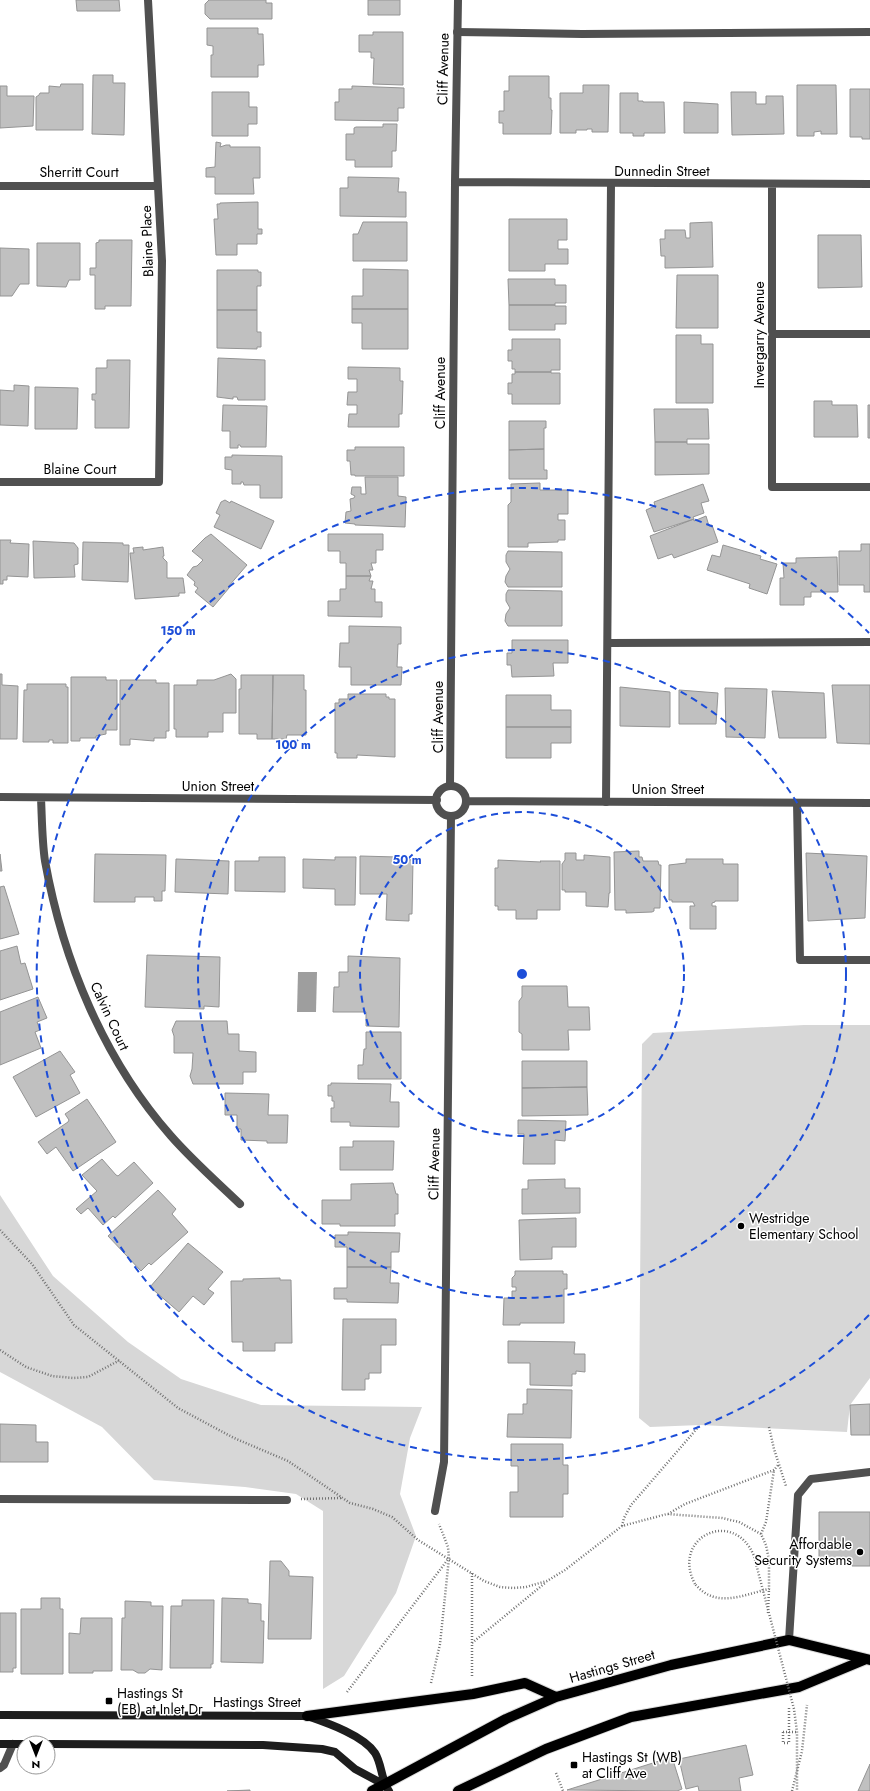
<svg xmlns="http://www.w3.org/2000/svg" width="870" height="1791" viewBox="0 0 870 1791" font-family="Jost,sans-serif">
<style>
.green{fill:#d7d7d7}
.water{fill:#9e9e9e}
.building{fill:#c0c0c0;stroke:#949494}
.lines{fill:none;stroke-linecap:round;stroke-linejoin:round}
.primary-casing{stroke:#dbdbdb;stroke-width:12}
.path{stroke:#727272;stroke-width:2.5;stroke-dasharray:1 2;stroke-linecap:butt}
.lane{stroke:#505050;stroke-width:8}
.street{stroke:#505050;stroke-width:8}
.secondary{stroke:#1d1d1d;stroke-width:8}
.primary{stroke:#000;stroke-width:10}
.path-bridge{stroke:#727272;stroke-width:2.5;stroke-dasharray:1 2;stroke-linecap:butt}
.ring{fill:none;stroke:#1d4ed8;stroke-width:2;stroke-dasharray:7 5}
.poi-dot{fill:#000;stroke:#fff;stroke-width:1.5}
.labels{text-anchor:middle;stroke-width:3;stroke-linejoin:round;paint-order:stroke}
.street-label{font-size:14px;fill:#000;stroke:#fff}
.poi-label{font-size:14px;fill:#000;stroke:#fff;text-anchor:start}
.centre{fill:#1d4ed8;stroke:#fff;stroke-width:2}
.ring-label{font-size:12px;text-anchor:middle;font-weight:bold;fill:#1d4ed8;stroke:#fff;stroke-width:3;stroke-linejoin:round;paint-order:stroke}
</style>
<rect width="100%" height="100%" fill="#fff"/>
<path class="green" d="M804,1025h66v353l-20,27 -3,27 -147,-7 -50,2 -11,-9 3,-374 11,-11z
M0,1195l53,81 75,66 53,37 80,26 161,2 -12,31 -10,56 16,42 -20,57 -52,83 -21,13v-178l-27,-17 -51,-7 -91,-7 -52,-53 -102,-55z"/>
<path class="water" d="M298,972h19l-1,40h-19z"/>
<path class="building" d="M76,0h43l1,11h-43z
M209,0h57v3h6v16h-62l-5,-5v-10z
M368,0h32v15h-32z
M207,28h51v6h5l1,31h-6v12h-47v-22h2v-9l-6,-1z
M373,32h30v53l-30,-1 1,-26h-3v-6h-12v-17h14z
M93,75h20v8h12l-1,52 -32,-1z
M509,76h40v22h2v12h1l-1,24h-48v-11h-4v-12h5v-20h5z
M61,84h22v46h-47v-33l3,-2 1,-2h9v-7l11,1z
M583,85h26l-1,47h-16v-3h-5v1h-11v3h-16v-40h23z
M797,85h39l1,49h-16v-3l-7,1v4h-17z
M0,86h7v10h27l-1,30 -33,2z
M352,86l52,2v20h-6v13l-63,-1v-18h4v-13h13z
M850,89h20v50h-8v-2h-12z
M212,92h37v15h8v17h-9v12h-36z
M731,92h25v12h10v-8h17l1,38 -52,1z
M620,93h18v8h5v1h21l1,31h-21v3h-11v-3h-13z
M684,102l34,2v29h-34z
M383,124h14l-1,27h-4v16h-37v-7h-9v-26h8v-6l2,-1h27z
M216,142l5,1 -1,4 6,-2h4v2h30v31h-7l1,16h-39v-17h-9v-9l9,-1z
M348,177l51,1 -1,14h8v25l-66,-1v-28h8z
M258,202v27h4v5h-5v10h-20v11h-21l-2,-36h4l-1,-15h3v-1z
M509,219h58v21h-9v9h10v15h-23v7h-36z
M363,222h44v39h-54v-27h5z
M712,222l1,45 -48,1v-12h-4l-1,-17h5v-9h20l1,8h4v-15z
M818,235h43l1,52 -44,1z
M99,240h33l-1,66h-26v3h-10v-34h-5v-7h6v-25l3,-1z
M37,243h43v37h-11l-3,7 -29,-1z
M0,248l29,1v35h-9l-8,12h-12z
M363,269l45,1v39h-56v-13h11z
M217,270h41v2h3v14h-4v24h-40z
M677,275h41v53h-42z
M508,279h47v6h11v18h-11v2h-46z
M509,305h46v1h11v18h-11v6h-46z
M352,309h56v40h-46v-26h-10z
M217,310h40v22h4v15h-4v2l-40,-1z
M676,335h25v9h12v59h-37z
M512,339h48v31h-9v2h-36v-3h-3v-8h-4v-11h4z
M218,358l47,2v40h-27l-1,-3h-4v2l-16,-2z
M107,360h23l-1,68h-34v-28h-3v-6h4v-26h11z
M348,367l52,1v13h3l-1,33h-3v13h-51l1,-13h8v-9h-10l1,-13h9v-13h-9z
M515,372h36v1h9v31h-48v-10h-4v-11h4v-9h3z
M14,385l15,1 -1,40 -28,-1v-35l14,1z
M35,387l43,1 -1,41h-42z
M814,401h18v4h25l1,32h-44z
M223,405l44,1 -1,41h-25l-1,-2h-2v3h-8v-17h-8z
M868,405h2v33h-2z
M654,409h54l1,30h-22v3h-32z
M509,421h37v7h-2v21l-35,1z
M655,442h32v2h22v30l-54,1z
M355,447h49v29h-49v-1h-4l-1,-14h-3v-11h8z
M544,449v21h3v9h-38v-29z
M232,455l50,1v42h-22v-13h-16l-1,-3h-2v2h-9v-14l-7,-1v-12h7z
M365,477h33v19l8,1 -1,30 -50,-2v-1l-10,-1 1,-11 5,-1 -1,-12 4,-1 1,-2 -4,-2 1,-7h9v7h5z
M540,483v7h28v24h-10v6h7v20h-7v2l-30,1v4h-20v-42l3,-3v-18z
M703,484l6,17 -8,2 3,10 -11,4 1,2 -40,13 -8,-22 9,-4 -1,-4z
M225,500l5,3 1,-2 43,20 -13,28 -47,-22 6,-12 -4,-2 5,-11z
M706,516l3,10 3,-1 6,17 -44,16 -2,-4 -14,5 -8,-23 44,-17v2z
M211,534l36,31 -19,22 1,1 -16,19 -18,-15 3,-4 -4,-3 1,-3 -8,-7 6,-8 4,-1 6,-6 -11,-9 13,-13z
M328,534h55v16h-7v13h-5l2,7h-4l2,6h-25v-13h-6v-12h-12z
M0,540h11l-1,3 19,1 -1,33 -21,-1v4h-4v4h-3z
M33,541l41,2 4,5v16l-4,1 1,12 -41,1z
M83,542l40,1v2h6l-1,37 -46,-2z
M861,544h9v48h-6v-7h-25v-34h22z
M723,545l38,11 -1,3 17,5 -10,30 -18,-6 1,-4 -43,-14 5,-15 8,2z
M143,547v3l20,-3 1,9h-1v2l4,4v16h16l2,15h-6v3l-44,3 -5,-46h4l-1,-5z
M508,551l54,1v35h-54l-3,-5 1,-6 4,-7 -4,-7v-7z
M837,557l1,35h-27v5h-7v8h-24v-27h4l-1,-15h13v-5z
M346,576h25l-2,5h4l-2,8h4v13h7v15l-54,-1v-15h12v-12h6z
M508,590l54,1v35h-54l-3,-5 1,-7 4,-6 -4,-7v-7z
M349,626l52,1v17h-3l-1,23h5l-1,18h-50v-18h-12l1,-24h9z
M512,640h56v23h-15l1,13 -42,1 -1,-12h-4v-12h5z
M0,674h2v11l16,1 -1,53h-17z
M231,674l5,5v34h-13v19h-15v5h-32v-8h-2v-44h23v-5h17z
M241,675h32l-1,64h-15v-5h-18v-45h2z
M273,675h31v15h2v45h-19l-1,4h-14z
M71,677h35v3h11v50h-11v4l-10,2v2h-16v3h-9z
M120,680h36v3h13v48h-3v7h-12v3l-24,-2v6h-10z
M27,684h39v3h2v56h-15v-3h-4v2h-26l1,-52h3z
M832,685h38v59l-33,-1z
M620,687l50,5v35l-50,-1z
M725,688l42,1 -2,49 -39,-1z
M679,690l39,3 -2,31h-37z
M772,691l52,2 2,45h-47z
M348,694h38v3h3v2h6v58l-38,-2v3h-20v-5h-2v-50h4v-4h9z
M506,695h45v15h20v17h-65z
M506,727h65v16h-20v15h-45z
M639,851v6h3l1,4h15l1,4h2l-1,43h-6v3l-2,1 -26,1v-3h-11l-1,-58z
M565,853h11v7h8v-5l26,2v36h-1l-1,14 -22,-1v-14h-21v-2h-3v-26l3,-4z
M806,853l61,3 -2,62 -57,3z
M0,854l2,17h-2z
M95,854l71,1 -1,36h-3v10h-8v-4h-19v5h-41z
M360,856l37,1v2l16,1 -1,54h-3v7l-23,-1 1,-26h-27z
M259,857h26v35l-50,-1v-30h24z
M335,857h21l-1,48h-20v-16l-32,-1v-29l32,1z
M176,859l53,2 -1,33 -53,-2z
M686,859h37v5h15v37h-23v1l-3,1v3h4v23h-26v-23h5l-2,-4h-21v-2h-3v-35l17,-2z
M498,860l43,2 -1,-1h20v49h-23v9h-21v-9h-18v-4h-3v-38h3z
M4,886l15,48 -19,5v-52z
M17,946l4,18 4,-1 8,26 -33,11v-49z
M147,955l73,2 -1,50 -15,-1v3l-59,-2z
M348,956l52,2 -1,69 -33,-1v-14h-33l1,-25h5v-15h9z
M522,986h45l1,21h21l1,23h-22l1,20h-47v-16l-3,-2v-31l3,-4z
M38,997l9,21 -10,4 3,8 -5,2 6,16 -41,17v-53z
M176,1021h51l1,13h11v17l17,1v20h-13v12h-50l-3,-8 2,-7 1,-16h-19v-17l-2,-6z
M366,1032h35v47h-43v-14h5l1,-16h2z
M60,1051l15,21 -5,3 10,18 -44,24 -23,-40z
M522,1061h65v26l-65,1z
M331,1083l60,1 -1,18h9v25l-49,-1v-4h-19v-14h3v-7h-2v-5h-4v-11h3z
M587,1087l1,28 -66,1v-28z
M225,1093l44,1 -1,21h20l-1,28h-20v-2l-26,-1v-11h-4v-14h-12z
M87,1099l29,43 -43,29 -17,-24 -9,7 -9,-12 30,-20 1,-2 -4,-6z
M518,1120l48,1 -1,20 -10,-1v24h-32l1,-30h-6z
M353,1141h41l-1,29h-53v-23h13z
M102,1159l14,16 2,1 16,-14 19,21 -38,35 -2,-2 -10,9 -15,-17 -7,6 -5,-5 21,-18 -15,-16z
M565,1179v9h15v25l-58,1v-25h6v-9z
M393,1183l3,11h2v20h-3v12h-55v-2h-18v-24h29v-16z
M158,1190l18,19 -4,5 16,18 -37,33 -2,-2 -8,8 -33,-35z
M576,1218v29h-24v12l-32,1 -1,-40z
M348,1232l52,1 -1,19h-8v15h-44v-20h-12v-12h13z
M188,1243l35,29 -15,17 6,4 -10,12 -11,-9 -14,16 -29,-25z
M347,1267h44l-1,16h9l-1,20 -51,-1v-3h-13v-11h13z
M515,1271h48v3h4v15h-3v34h-44v2h-17l1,-27h8v-7h4v-4h-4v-9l3,-3z
M280,1278v2h11l1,63h-17v8h-32v-9h-11l-1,-61h12v-2z
M343,1319h53v26h-15v28h-12v6h-4v11h-23z
M508,1341l67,1 -1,12h11v18l-9,-1v3h-4v12l-42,-1v-22h-22z
M527,1389l45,1 -1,48 -64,-1 1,-23h15v-10h4z
M870,1404v31h-19l-1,-30z
M0,1424l36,1v17h12v20h-48z
M511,1444h52v21h5v29h-5v23h-53v-25h8v-26h-7z
M819,1512h51v54h-18v-4l-17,2v-5h-16z
M270,1561h11l8,10v5l24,1 -2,62h-43z
M41,1598h19v11h3v65h-42v-65h20z
M222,1598l26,1v4l13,1v17h3l-1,42 -42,-1z
M182,1600h32l-1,64h-2v4h-41l1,-62h11z
M125,1601l26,1v4h12l-1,64 -12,-1 -5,4h-7l-5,-3h-12l1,-52h3z
M0,1613h16v55h-3v4h-13z
M81,1618h31v53h-19v2h-24v-40l11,1z
M746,1745l7,30 -14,3 2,13h-42l-1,-5 -12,3 -7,-30z
M672,1757l10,32 -5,2 -110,-1z
M870,1764v27h-12z
M250,1790v1h-23z"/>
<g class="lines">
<defs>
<path id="primary" d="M307,1716l166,-22 52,-11 31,14
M372,1791l134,-72 50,-22 115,-32 118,-25 81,20
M458,1791l88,-42 85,-32 168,-30 65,-27"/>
</defs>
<use href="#primary" class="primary-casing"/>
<path class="path" d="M0,1230l32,34 42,61 104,83 56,30 54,23 62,42 23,6 19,8 26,23 66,41 16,6 13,1 13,-1 21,-6 18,-11 57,-44 45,-12 55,4 17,4 22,12 5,11 3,15v29c-27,6 -53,20 -74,-5
M0,1350l26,17 26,9 21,2 15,-1 32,-17
M769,1427l5,22 12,37
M301,1499l41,-1
M668,1514l17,-10 89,-34 5,-6
M622,1526l2,-8 7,-13 69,-80
M761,1534l5,-12 8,-52
M768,1613l1,-24
M472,1643l73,-60
M472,1676v-103
M431,1683l9,-39 9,-86 -1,-11 -9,-23
M347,1692l102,-134
M783,1732v11h6v-36
M556,1773l7,18
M792,1791l10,-40 5,-46"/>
<path class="lane" d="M457,32l125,2 288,-2
M772,334h98
M608,643l262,-1
M606,802l5,-618
M797,803l3,157h70
M0,1499l287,1
M789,1640l9,-145 13,-16 59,-7"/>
<path class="street" d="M455,182l415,2
M772,184v303h98
M0,186h158
M0,482h159l3,-221 -14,-261
M450,786l5,-604 3,-182
M436 801a15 15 0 1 1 30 0a15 15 0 1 1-30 0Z
M0,797l437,3
M41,798c1,21 1,43 4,63 18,100 59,199 126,275 21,24 46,46 69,68
M466,801l404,2
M435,1511l9,-49 7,-646
M0,1768l4,-3 9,-21"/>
<path class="secondary" d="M0,1715l307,1c20,7 56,19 68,37 7,11 6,27 14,38
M0,1744h24
M48,1744l215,1 59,4 13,3 20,17 30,16"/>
<use href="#primary" class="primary"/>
<path class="path-bridge" d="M695,1584c-25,-47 39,-77 59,-28l40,153 3,23v59
M783,1732h14"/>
</g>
<g class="ring">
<circle cx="522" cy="974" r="162"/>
<circle cx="522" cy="974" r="324"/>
<path d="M869 1315A486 486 0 1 1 869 633"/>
</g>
<g class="poi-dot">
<circle cx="741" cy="1226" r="4"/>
<circle cx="860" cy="1552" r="4"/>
<rect x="105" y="1697" width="8" height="8" rx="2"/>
<rect x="570" y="1761" width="8" height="8" rx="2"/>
</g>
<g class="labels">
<g class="street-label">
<text transform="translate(443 69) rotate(-89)" y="5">Cliff Avenue</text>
<text x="662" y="176">Dunnedin Street</text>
<text x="79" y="177">Sherritt Court</text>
<text transform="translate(147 241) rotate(-92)" y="5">Blaine Place</text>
<text transform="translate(759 335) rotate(-90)" y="5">Invergarry Avenue</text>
<text transform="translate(440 393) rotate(-90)" y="5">Cliff Avenue</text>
<text x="80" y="474">Blaine Court</text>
<text transform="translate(438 717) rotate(-90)" y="5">Cliff Avenue</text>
<text x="218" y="791">Union Street</text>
<text x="668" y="794">Union Street</text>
<text transform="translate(110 1016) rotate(65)" y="5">Calvin Court</text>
<text transform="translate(434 1164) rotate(-89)" y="5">Cliff Avenue</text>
<text transform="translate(612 1666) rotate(-16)" y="5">Hastings Street</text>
<text x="257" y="1707">Hastings Street</text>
</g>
<g class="poi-label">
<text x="749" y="1223">Westridge<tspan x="749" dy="16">Elementary School</tspan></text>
<text x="852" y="1549" text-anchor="end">Affordable<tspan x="852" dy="16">Security Systems</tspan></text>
<text x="117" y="1698">Hastings St<tspan x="117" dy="16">(EB) at Inlet Dr</tspan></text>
<text x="582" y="1762">Hastings St (WB)<tspan x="582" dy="16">at Cliff Ave</tspan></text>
</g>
</g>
<circle cx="522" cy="974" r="6" class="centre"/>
<g class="ring-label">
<text x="178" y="635">150 m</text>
<text x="293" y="749">100 m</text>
<text x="407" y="864">50 m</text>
</g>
<g transform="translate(36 1755) rotate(180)"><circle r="19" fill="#ffffff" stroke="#999999"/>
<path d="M0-3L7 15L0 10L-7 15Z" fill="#000000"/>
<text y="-6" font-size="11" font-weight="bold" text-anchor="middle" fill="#000000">N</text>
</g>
</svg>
